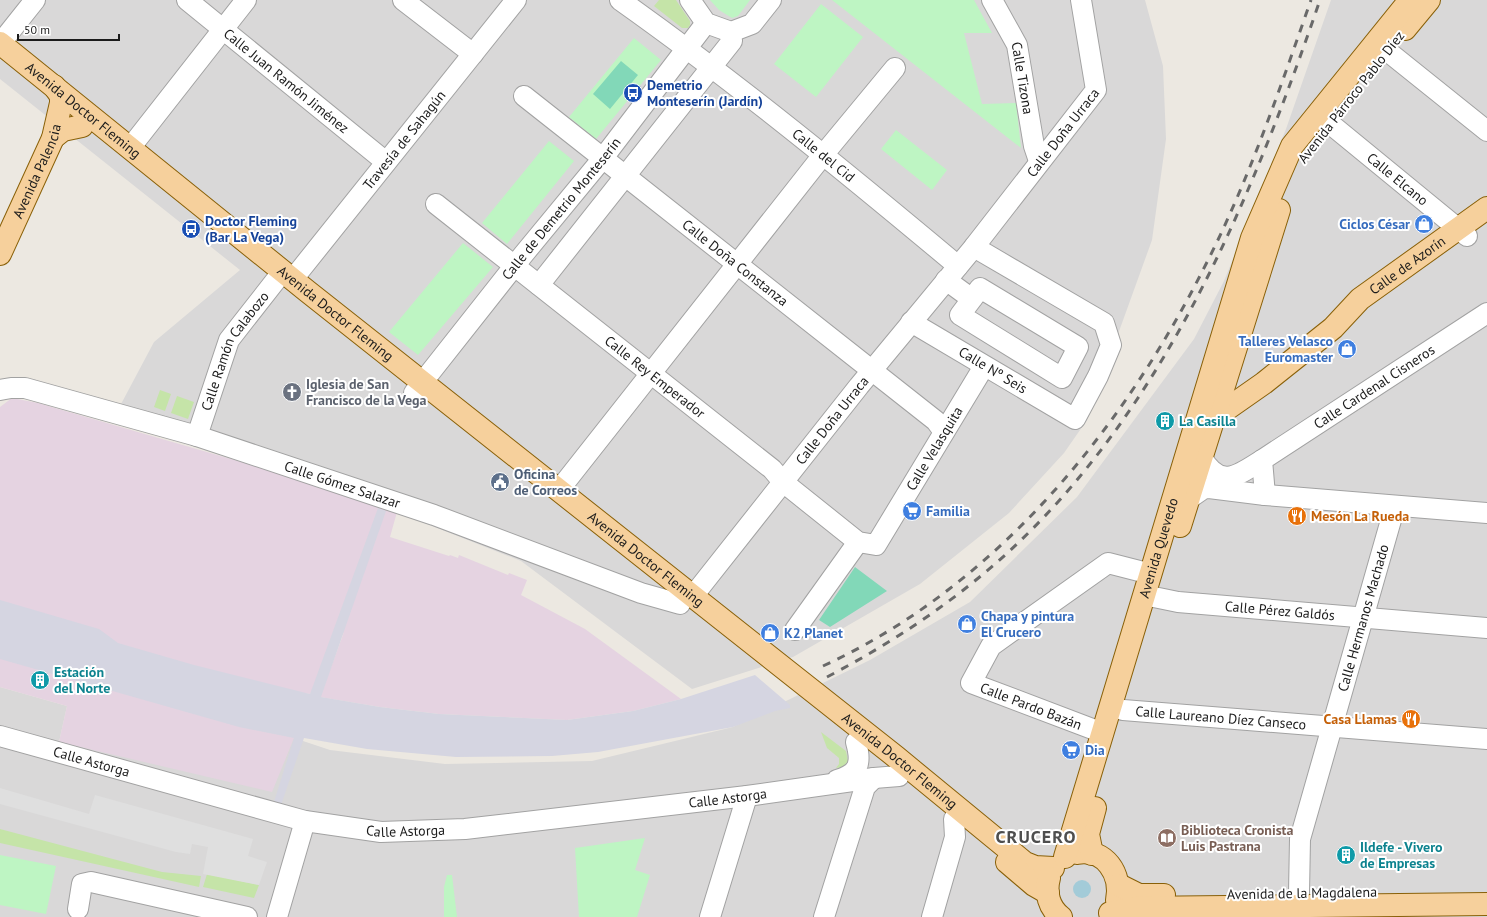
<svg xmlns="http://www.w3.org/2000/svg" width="1487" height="917" viewBox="0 0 1487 917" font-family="'PT Sans',sans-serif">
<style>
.residential{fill:#d9d8d8}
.industrial{fill:#e5d3e1}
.grass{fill:#c5e4a8}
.park{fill:#bef5c3}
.pitch{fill:#82d8b8}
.parking{fill:#dfdfdf}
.plaza{fill:#d5d5e1}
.water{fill:#a3cbd8}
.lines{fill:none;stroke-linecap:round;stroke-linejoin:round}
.minor-casing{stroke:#a2a2a2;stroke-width:22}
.major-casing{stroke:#896008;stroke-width:24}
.minor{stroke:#fff;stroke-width:20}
.major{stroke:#f6d09c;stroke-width:22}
.rail{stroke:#696969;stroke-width:3;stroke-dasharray:8 8;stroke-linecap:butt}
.labels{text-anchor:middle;stroke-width:4;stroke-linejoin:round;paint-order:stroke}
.street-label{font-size:14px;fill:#1b1b1b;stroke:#fff}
.transit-label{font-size:14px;font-weight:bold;fill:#164399;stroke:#fff;text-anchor:start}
.shop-label{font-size:14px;font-weight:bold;fill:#366cbe;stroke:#fff;text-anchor:start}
.worship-label{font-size:14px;font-weight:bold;fill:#5b616d;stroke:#fff;text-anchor:start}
.culture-label{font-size:14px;font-weight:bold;fill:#0d838f;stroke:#fff;text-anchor:start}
.service-label{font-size:14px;font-weight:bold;fill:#4e5e75;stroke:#fff;text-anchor:start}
.food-label{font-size:14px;font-weight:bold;fill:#c56008;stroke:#fff;text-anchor:start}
.education-label{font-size:14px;font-weight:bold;fill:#785e54;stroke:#fff;text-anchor:start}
.district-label{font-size:18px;font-weight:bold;letter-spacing:1px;fill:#4e4e4e;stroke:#fff}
</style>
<rect width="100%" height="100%" fill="#ece8e1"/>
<path class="residential" d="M0,0h1145l18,66 3,73 -14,101 -65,180 -23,33 -55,60 -89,71 -127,73 -101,32 -171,-128 -124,-49 -79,-28 -206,-63 42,-79 86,-72 -240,-191z
M1331,0h156v917h-1487v-230l67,19 -8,36 235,-4 36,12 115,14 147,-3 141,-34 137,-67 100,-58 107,-105 117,-158 30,-58 62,-152z"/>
<path class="industrial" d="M12,398l26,5 262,76 97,33 -7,25 59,19 1,-1 8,3 1,-3 49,20 1,-2 18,7 -6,15 64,34 96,70 -48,12 -66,9 -128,-6 -59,-7 -60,-10 24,-65 -34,62 -6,-1 -10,45 -22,54 -213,-50 8,-36 -67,-19v-280z"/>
<path class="grass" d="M659,0h17l14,21v4l-2,3h-6l-28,-22z
M160,390l11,4 -6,17 -11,-4z
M177,396l17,6 -6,17 -17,-6z
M821,732l25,19 2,10 -5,6 -7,1 3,-4v-6l-12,-10z
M0,829l162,43 39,4 -2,11 -199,-44z
M207,874l52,11 -5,13 -51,-11z"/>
<path class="park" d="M710,0h40l-12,16 -6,2 -13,-8z
M832,0h142l18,33h-28l18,71 34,-1 5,45z
M821,4l42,33 -47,60 -42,-33z
M634,38l27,22 -65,79 -27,-22z
M896,130l51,40 -15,20 -51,-41z
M549,141l25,20 -67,83 -25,-21z
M463,243l30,24 -75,88 -29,-23z
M645,838l-10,32 15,5 -13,42h-58l-4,-69z
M0,855l56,11 -10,48 -46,-9z
M447,875h5l5,42h-13v-30z"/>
<path class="pitch" d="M621,61l17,14 -28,34 -17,-15z
M855,567l32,24 -57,36 -11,-7z"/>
<path class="parking" d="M0,788l89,26 6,-19 158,44 -5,17 19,6 -8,23 -56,-11 5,-27 -16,-3 -2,10 -14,-2 -176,-48z"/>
<path class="plaza" d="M378,508l8,3 -65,186 59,10 59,7 128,6 66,-9 48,-12 74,-24 35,30v3l-15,3 -42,16 -135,25 -46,4 -96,1 -89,-8 -63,-11 -23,67 -7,-3 20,-64 -55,-11 -239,-68v-59l99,29 19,14 76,22 116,29z"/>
<path class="water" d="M1073 889a9 9 0 1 1 18 0a9 9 0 1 1-18 0Z"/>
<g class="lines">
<defs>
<g id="minor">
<path id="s1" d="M187,0l199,162"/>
<path d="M403,0l70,54"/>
<path id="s2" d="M620,0c117,83 228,174 338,266"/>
<path d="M690,0l16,23 25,9 21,-8 19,-24"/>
<path id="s3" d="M992,0l25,45 17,101 5,15"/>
<path d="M1376,42l111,89"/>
<path d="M0,44l35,-44"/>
<path id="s4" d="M524,96l412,325 8,11"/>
<path id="s5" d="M1328,122l139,114"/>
<path d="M130,148l116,-148"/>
<path id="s6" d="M436,204l336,265 11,13 75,60 18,3 104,-172"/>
<path id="s7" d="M293,279l223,-279"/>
<path d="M946,280l26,19 -12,16 102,63 16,-31 -98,-59 -8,11"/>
<path d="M539,285l193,-244 -1,-9"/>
<path d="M911,322l164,97 23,-43 13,-31 -7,-22 -130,-76"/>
<path id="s8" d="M0,390l11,-2h14l172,48 237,79 207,78 39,11"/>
<path id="s9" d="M414,393l109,-138 80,-97 103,-135"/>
<path id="s10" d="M197,436l32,-96 54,-69"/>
<path d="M1202,458c19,31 35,18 60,2"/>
<path d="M559,490l264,-335 72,-87"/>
<path id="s11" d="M1265,495l-3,-35 225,-147"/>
<path d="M1190,498l13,-9 6,-1 56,7 222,18"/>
<path id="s12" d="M1144,595l34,7 309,26"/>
<path id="s13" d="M693,596l166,-210 115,-139 122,-157 -15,-90"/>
<path d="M795,630l63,-88"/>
<path id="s14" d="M1123,710l364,29"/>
<path d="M1103,733l-132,-50 20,-37 117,-83 43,11"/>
<path id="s15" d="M0,736l305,85 76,11 84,-3 282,-33 127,-18 25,-2"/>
<path d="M837,780c22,-7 25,-16 19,-38"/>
<path id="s16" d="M1299,893l1,-54 95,-333"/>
<path d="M78,909l4,-25 9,-2 156,35"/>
<path d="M277,917l28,-96"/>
<path d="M710,917l37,-121"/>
<path d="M824,917l41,-130 9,-9"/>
<path d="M932,917l23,-80 -1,-18"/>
</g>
<g id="major">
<path d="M1405,29l24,-29"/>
<path id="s17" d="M0,43l307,248 589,466 129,106 10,4 18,1"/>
<path d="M53,138l10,-8 19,-4"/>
<path id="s18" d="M0,254l53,-116 8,-35v-7l-7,-10"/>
<path id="s19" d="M1214,418l50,-35 69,-55 27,-29 127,-91"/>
<path d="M1180,526l99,-316"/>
<path d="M1077,853c28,-5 45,21 40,47"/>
<path d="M1092,854l-4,-20 7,-26"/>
<path id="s20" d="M1065,857l187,-619 40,-92 118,-146"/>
<path d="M1007,862l27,23 14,8"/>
<path d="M1049,878c-4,15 0,30 12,39"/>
<path d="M1119,885l20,10h25"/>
<path d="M1110,913l23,-5 354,-4"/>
</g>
</defs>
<use href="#minor" class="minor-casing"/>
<use href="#major" class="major-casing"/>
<use href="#minor" class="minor"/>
<use href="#major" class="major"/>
<path class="rail" d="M823,666c171,-79 296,-231 380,-396 45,-87 76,-179 108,-270
M827,677c61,-32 116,-68 168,-113 166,-145 255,-360 325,-564"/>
</g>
<defs>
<symbol id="bus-disc" viewBox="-11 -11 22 22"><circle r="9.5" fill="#1a4fb4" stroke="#fff"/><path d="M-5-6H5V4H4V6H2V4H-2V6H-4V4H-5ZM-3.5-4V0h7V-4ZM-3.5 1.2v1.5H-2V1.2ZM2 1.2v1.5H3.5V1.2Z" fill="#fff"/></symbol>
<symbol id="shop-disc" viewBox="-11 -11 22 22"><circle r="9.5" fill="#3f7fe0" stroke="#fff"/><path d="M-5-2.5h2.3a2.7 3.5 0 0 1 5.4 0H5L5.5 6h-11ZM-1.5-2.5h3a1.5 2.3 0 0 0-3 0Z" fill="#fff"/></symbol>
<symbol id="church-disc" viewBox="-11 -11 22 22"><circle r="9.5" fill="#6b7280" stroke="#fff"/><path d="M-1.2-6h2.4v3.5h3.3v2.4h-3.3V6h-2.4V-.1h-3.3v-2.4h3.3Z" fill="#fff"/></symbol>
<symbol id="building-disc" viewBox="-11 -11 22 22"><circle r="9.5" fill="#0f9aa8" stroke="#fff"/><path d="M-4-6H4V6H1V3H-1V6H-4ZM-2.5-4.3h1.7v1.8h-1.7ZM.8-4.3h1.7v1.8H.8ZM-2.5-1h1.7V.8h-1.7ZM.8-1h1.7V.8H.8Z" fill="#fff"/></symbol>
<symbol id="civic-disc" viewBox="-11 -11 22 22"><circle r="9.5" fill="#5c6f8a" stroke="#fff"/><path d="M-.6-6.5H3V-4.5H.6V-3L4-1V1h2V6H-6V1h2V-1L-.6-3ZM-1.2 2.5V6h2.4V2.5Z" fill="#fff"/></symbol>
<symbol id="supermarket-disc" viewBox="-11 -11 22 22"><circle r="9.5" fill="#3f7fe0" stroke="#fff"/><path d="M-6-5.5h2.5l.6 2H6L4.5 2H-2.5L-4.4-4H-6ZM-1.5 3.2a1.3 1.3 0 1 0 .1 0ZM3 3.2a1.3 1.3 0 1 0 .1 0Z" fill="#fff"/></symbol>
<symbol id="restaurant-disc" viewBox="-11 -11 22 22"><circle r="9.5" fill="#e8710a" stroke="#fff"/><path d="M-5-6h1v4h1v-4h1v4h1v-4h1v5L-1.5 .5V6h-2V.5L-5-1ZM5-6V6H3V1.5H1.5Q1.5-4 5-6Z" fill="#fff"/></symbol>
<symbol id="library-disc" viewBox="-11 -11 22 22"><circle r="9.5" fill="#8d6e63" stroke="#fff"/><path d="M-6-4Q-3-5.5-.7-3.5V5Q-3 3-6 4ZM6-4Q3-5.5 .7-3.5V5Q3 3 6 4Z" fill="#fff"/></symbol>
</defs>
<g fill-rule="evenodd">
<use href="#bus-disc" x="622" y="82" width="22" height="22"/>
<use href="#shop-disc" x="1413" y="213" width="22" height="22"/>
<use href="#bus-disc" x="180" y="218" width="22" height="22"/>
<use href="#shop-disc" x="1336" y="338" width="22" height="22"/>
<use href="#church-disc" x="281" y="381" width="22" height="22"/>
<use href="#building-disc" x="1154" y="410" width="22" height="22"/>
<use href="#civic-disc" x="489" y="471" width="22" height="22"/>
<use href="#supermarket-disc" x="901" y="500" width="22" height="22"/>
<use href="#restaurant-disc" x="1286" y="505" width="22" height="22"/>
<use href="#shop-disc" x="956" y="613" width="22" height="22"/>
<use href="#shop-disc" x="759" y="622" width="22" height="22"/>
<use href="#building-disc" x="29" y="669" width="22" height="22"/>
<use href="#restaurant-disc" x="1400" y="708" width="22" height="22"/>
<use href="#supermarket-disc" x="1060" y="739" width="22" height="22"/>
<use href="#library-disc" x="1156" y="827" width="22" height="22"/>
<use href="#building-disc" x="1335" y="844" width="22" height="22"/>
</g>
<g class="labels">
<g class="street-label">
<text dy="5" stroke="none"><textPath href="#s3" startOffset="85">Calle Tizona</textPath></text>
<text dy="5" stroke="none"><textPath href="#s1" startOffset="128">Calle Juan Ramón Jiménez</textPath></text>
<text transform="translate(1351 97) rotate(-52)" y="5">Avenida Párroco Pablo Díez</text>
<text dy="5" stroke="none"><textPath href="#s17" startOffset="107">Avenida Doctor Fleming</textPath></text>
<text dy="5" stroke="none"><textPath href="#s13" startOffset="593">Calle Doña Urraca</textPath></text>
<text dy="5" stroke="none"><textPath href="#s7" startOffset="178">Travesía de Sahagún</textPath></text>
<text dy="5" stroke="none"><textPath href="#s2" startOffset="256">Calle del Cid</textPath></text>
<text dy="5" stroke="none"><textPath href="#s18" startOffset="91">Avenida Palencia</textPath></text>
<text dy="5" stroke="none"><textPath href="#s5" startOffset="90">Calle Elcano</textPath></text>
<text dy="5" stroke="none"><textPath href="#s9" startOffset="236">Calle de Demetrio Monteserín</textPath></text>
<text dy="5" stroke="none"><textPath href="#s4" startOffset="269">Calle Doña Constanza</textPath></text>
<text dy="5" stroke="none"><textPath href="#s19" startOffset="247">Calle de Azorín</textPath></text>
<text dy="5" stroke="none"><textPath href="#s17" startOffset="431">Avenida Doctor Fleming</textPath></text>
<text dy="5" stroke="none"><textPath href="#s10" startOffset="94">Calle Ramón Calabozo</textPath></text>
<text transform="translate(993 370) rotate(31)" y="5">Calle Nº Seis</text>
<text dy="5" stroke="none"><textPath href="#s6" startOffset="279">Calle Rey Emperador</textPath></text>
<text dy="5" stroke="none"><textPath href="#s11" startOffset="169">Calle Cardenal Cisneros</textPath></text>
<text dy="5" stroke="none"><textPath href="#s13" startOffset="224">Calle Doña Urraca</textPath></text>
<text dy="5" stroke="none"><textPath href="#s6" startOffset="672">Calle Velasquita</textPath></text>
<text dy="5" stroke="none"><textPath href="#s8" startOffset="357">Calle Gómez Salazar</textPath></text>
<text dy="5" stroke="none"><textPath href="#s20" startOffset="323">Avenida Quevedo</textPath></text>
<text dy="5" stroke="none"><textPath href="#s17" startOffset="827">Avenida Doctor Fleming</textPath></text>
<text dy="5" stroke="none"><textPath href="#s12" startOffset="137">Calle Pérez Galdós</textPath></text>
<text dy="5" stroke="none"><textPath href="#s16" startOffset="284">Calle Hermanos Machado</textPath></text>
<text transform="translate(1031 706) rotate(21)" y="5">Calle Pardo Bazán</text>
<text dy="5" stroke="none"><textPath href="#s14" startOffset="98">Calle Laureano Díez Canseco</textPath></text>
<text dy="5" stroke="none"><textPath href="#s15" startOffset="95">Calle Astorga</textPath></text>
<text dy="5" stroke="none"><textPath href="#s17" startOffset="1151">Avenida Doctor Fleming</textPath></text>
<text dy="5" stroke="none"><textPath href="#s15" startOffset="742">Calle Astorga</textPath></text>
<text dy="5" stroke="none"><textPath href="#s15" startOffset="418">Calle Astorga</textPath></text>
<text transform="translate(1302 893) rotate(-1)" y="5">Avenida de la Magdalena</text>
</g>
<g class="transit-label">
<text x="647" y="90">Demetrio<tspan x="647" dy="16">Monteserín (Jardín)</tspan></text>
<text x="205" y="226">Doctor Fleming<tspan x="205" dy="16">(Bar La Vega)</tspan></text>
</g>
<g class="shop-label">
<text x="1410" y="229" text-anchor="end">Ciclos César</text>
<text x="1333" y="346" text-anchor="end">Talleres Velasco<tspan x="1333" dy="16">Euromaster</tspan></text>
<text x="926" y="516">Familia</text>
<text x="981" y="621">Chapa y pintura<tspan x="981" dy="16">El Crucero</tspan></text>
<text x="784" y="638">K2 Planet</text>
<text x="1085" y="755">Dia</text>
</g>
<g class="worship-label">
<text x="306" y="389">Iglesia de San<tspan x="306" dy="16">Francisco de la Vega</tspan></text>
</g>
<g class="culture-label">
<text x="1179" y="426">La Casilla</text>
<text x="54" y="677">Estación<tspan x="54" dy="16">del Norte</tspan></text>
<text x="1360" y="852">Ildefe - Vivero<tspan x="1360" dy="16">de Empresas</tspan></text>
</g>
<g class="service-label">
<text x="514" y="479">Oficina<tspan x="514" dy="16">de Correos</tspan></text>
</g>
<g class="food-label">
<text x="1311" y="521">Mesón La Rueda</text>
<text x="1397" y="724" text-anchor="end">Casa Llamas</text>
</g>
<g class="education-label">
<text x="1181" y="835">Biblioteca Cronista<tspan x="1181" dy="16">Luis Pastrana</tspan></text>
</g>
<g class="district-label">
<text x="1036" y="843">CRUCERO</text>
</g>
</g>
<path d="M18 34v6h101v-6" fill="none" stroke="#1b1b1b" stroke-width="2"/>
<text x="24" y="34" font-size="12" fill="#1b1b1b" stroke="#ffffff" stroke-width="3" paint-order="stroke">50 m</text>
</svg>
